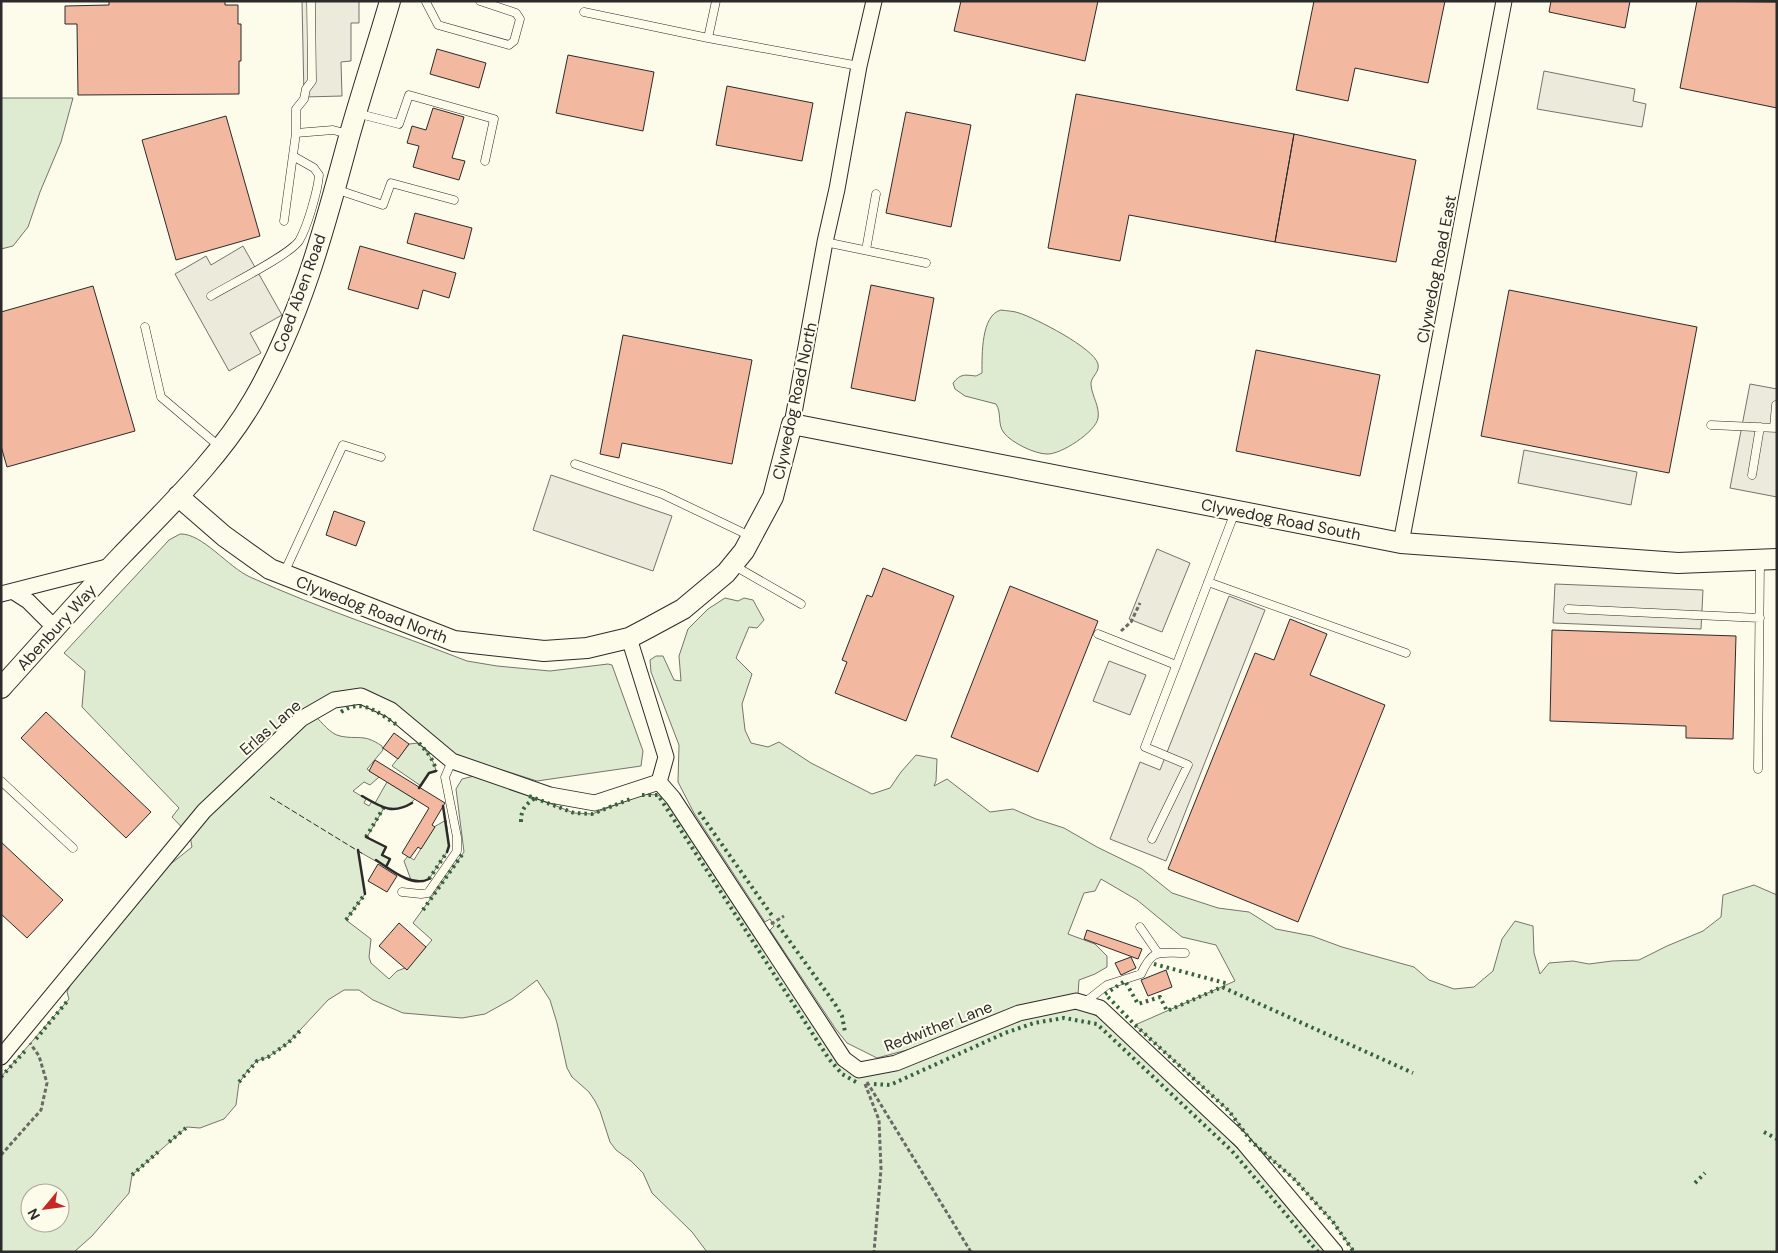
<svg xmlns="http://www.w3.org/2000/svg" width="1778" height="1253" viewBox="0 0 1778 1253" font-family="'DM Sans',sans-serif">
<style>
.green{fill:#deebd1;stroke:#74746e;fill-rule:evenodd}
.parking{fill:#eceadb;stroke:#74746e}
.building{fill:#f2b8a0;stroke:#2b2b2b}
.lines{fill:none;stroke-linecap:round;stroke-linejoin:round}
.lane-casing{stroke:#2b2b2b;stroke-width:9}
.street-casing{stroke:#2b2b2b;stroke-width:17}
.secondary-casing{stroke:#2b2b2b;stroke-width:22}
.path{stroke:#6a6964;stroke-width:3;stroke-dasharray:4 2.5;stroke-linecap:butt}
.lane{stroke:#fdfbea;stroke-width:8}
.street{stroke:#fdfbea;stroke-width:15}
.secondary{stroke:#fdfbea;stroke-width:20}
.hedge{stroke:#34623c;stroke-width:4;stroke-dasharray:2.5 4;stroke-linecap:butt}
.fence{stroke:#2b2b2b;stroke-width:1;stroke-dasharray:6 2.5;stroke-linecap:butt}
.wall{stroke:#2b2b2b;stroke-width:2.5}
.labels{text-anchor:middle;stroke-width:4;stroke-linejoin:round;paint-order:stroke}
.street-label{font-size:16px;fill:#2b2b2b;stroke:#fdfbea}
</style>
<rect width="100%" height="100%" fill="#fdfbea"/>
<path class="green" d="M1,98h72l-12,44 -21,50 -12,35 -15,19 -12,3z
M1001,310c6,1 13,1 18,3 16,5 75,35 79,51 2,9 -8,13 -7,21 1,11 9,22 7,33 -2,14 -38,37 -51,36 -12,0 -35,-11 -43,-21 -7,-9 -2,-20 -8,-29l-31,-8 -10,-7 -2,-6c8,-10 12,-8 23,-7l6,-3c0,-18 -1,-58 19,-63z
M180,534c22,-1 48,33 70,43 70,32 145,56 217,84l30,5 53,5 58,-7 4,1 31,86 -2,15 -104,15 -82,-26 -60,-50 -64,-10 -33,17 -43,44 60,-40c7,6 15,18 25,20 18,4 23,-3 42,10l1,4 -16,19 12,8 -9,8 -6,-3 -11,9 13,8 -2,4 5,3 3,-5 3,2 12,-21 28,17c-9,10 -19,11 -31,9l-17,29 19,10 -4,8 8,4 -4,8 -28,-16 7,43 -19,26 25,19 -2,18 2,6 18,16 8,-8 8,-3 2,1 25,-29 -19,-17 51,-71 -8,-63 6,-10 16,-4 96,38 18,1 52,-20 14,1 12,8 185,270 164,-54 59,-12 27,13 50,46 97,97 77,89h-622l-15,-20 -40,-39 -9,-20 -12,-12 -15,-11 -6,-8 -10,-31 -5,-10 -6,-9 -17,-15 -5,-9 -10,-45 -7,-23 -13,-20 -25,19 -27,15 -23,4 -59,-5 -30,-13 -14,-10h-15l-16,10 -40,43 -20,14 -11,4 -9,9 -9,13 -3,22 -12,14 -24,9 -13,-1 -55,48 -3,18 -37,43 -18,16h-73v-175l68,-78 -2,-7 8,-17 83,-101 34,-27 -2,-11 -18,-19 7,-9 -97,-101 3,-36 -21,-18 105,-113zM30,1193h30v30h-30z
M725,598l13,3 6,-3 9,2 11,20 -7,8 -8,-1 -13,31 16,16 -10,30 3,26 6,13 17,4 11,-5 32,21 61,31 18,-6 11,-16 15,-17 21,4 -1,22 -2,5 13,-7 43,33 23,-3 23,10 28,9 33,19 45,22 30,24 46,15 31,4 27,17 36,7 30,11 72,20 15,13 25,9 20,-2 19,-16 9,-32 13,-18 18,5 1,27 6,21 9,-11 24,-2 16,3 23,-3 27,-1 28,-14 36,-15 18,-14 2,-22 31,-10 23,10v357h-423l-21,-30 -39,-43 -43,-38 -22,-30 -94,-86 100,-44 -19,-36 -34,-8 -45,-37 -36,-21 -6,12 -11,2 -16,41 27,10 12,12v11l-12,7 -16,6 -1,15 -152,50 -49,13 -30,-15 -12,-15 -65,-98 4,-4 -4,-7 -5,3 -71,-109 -16,-31 1,-37 -28,-73 -1,-12 6,-4h7l11,24 7,1 -2,-25 9,-27 20,-20z
M419,743c7,8 15,16 17,28l-7,2 -8,13 -29,-20 17,-22z
M446,820l3,26 -2,6 -18,27 -6,3 -12,-2 -7,-19 4,-5 6,4 20,-33z"/>
<path class="parking" d="M302,1h57v22h-8v38l-10,1 1,34 -38,1z
M1544,71l91,18 -2,12 13,3 -4,23 -105,-18z
M243,246l39,69 -32,18 11,20 -32,18 -54,-97 31,-18 5,9z
M1750,384l27,5v108l-47,-9z
M1524,450l113,22 -6,33 -113,-22z
M551,475l121,41 -19,55 -120,-41z
M1157,549l33,14 -28,69 -33,-13z
M1555,584l148,6 -2,39 -148,-6z
M1229,596l36,14 -99,251 -56,-22 30,-77 20,8z
M1109,661l37,14 -16,40 -37,-14z"/>
<path class="building" d="M109,1h116v4h13v19h3v37h-2v33l-161,1 -1,-71h-12v-18l44,-1z
M961,1h137l-13,60 -131,-30z
M1314,1h131l-17,82 -73,-15 -7,33 -52,-11z
M1551,1h79l-5,27 -76,-16z
M1697,1l80,1v106l-97,-20z
M437,49l49,14 -7,25 -49,-14z
M568,55l86,17 -11,59 -87,-18z
M727,86l86,17 -11,58 -86,-16z
M1076,94l218,40 -19,108 -146,-27 -9,46 -72,-13z
M433,108l31,9 -12,41 13,3 -6,19 -46,-13 6,-21 -12,-3 5,-17 14,4z
M906,112l65,13 -20,102 -65,-14z
M226,116l34,120 -84,24 -34,-120z
M1294,134l122,26 -20,102 -121,-20z
M415,213l57,15 -8,31 -57,-16z
M360,246l96,27 -7,25 -26,-8 -5,19 -70,-20z
M871,285l63,13 -19,103 -64,-13z
M93,286l42,145 -128,36 -6,-21v-134z
M1509,290l188,37 -28,146 -188,-37z
M623,335l129,25 -20,104 -110,-21 -3,15 -19,-4z
M1256,350l124,25 -20,101 -124,-25z
M334,511l31,11 -9,24 -30,-11z
M883,568l71,28 -48,125 -71,-28 12,-31 -5,-2 25,-65 5,2z
M1010,586l88,35 -60,151 -87,-35z
M1290,619l37,15 -17,41 75,30 -87,217 -130,-53 87,-216 19,7z
M1552,630l184,6 -3,103 -47,-1v-12l-136,-5z
M46,712l105,100 -25,26 -105,-100z
M394,733l15,11 -11,15 -15,-11z
M375,760l70,43 -13,22 3,2 -14,22 -3,-2 -8,11 -8,-5 27,-45 -60,-37z
M1,842l62,58 -36,38 -26,-24z
M378,864l19,12 -10,16 -19,-11z
M399,923l27,24 -19,23 -28,-24z
M1087,930l55,19 -4,10 -54,-20z
M1131,957l5,11 -15,7 -6,-12z
M1166,970l6,17 -24,9 -7,-16z"/>
<g class="lines">
<defs>
<path id="lane" d="M426,2l12,23 71,20 5,-4 6,-22 -4,-6 -36,-12
M584,12l124,26 151,28
M708,38l8,-37
M356,113l43,11 10,-29 85,24 -9,42
M296,133v-24l8,-10 2,-10 6,-8 -1,-80
M335,189l48,16 8,-22 63,17
M284,221l12,-88 37,-3 15,4
M825,242l101,21
M866,250l10,-56
M211,296c18,-11 77,-40 88,-55 8,-13 19,-51 20,-66l-5,-7 -21,-12
M145,327l16,70 59,50
M1711,425l66,3
M1774,428l2,-23
M575,464l87,30 88,42
M1752,475l8,-48
M733,565l68,39
M284,573l59,-128 38,12
M1208,582l198,71
M1568,609l192,9
M1098,634l78,31
M1758,769l2,-209
M1,781l72,67
M1152,839l36,-74 -43,-18 90,-235
M402,892l19,2 7,-1 29,-42v-14l-12,-60 7,-16
M1140,927l18,26
M1084,1003l23,-18 34,-11c12,-26 17,-21 44,-21"/>
<path id="street" d="M792,424l33,-182 12,-53 22,-123 15,-65
M1401,543l103,-542
M14,592l14,9 27,27
M1,594l110,-28
M629,638l37,119 -7,25 14,16 171,261 15,11 37,-7 123,-50 57,-12 24,7 142,133 93,111
M1,1057l203,-246 97,-92 33,-19 27,-4 30,14 61,51 98,34 45,8 64,-21"/>
<path id="secondary" d="M178,496l46,40 46,33 184,72 90,10 43,-3 42,-10 19,-10 35,-19 43,-36 18,-22 29,-54 19,-73 609,119 277,20 99,-4
M1,688c40,-44 79,-89 120,-132 47,-49 99,-98 133,-157 47,-81 71,-173 95,-262 13,-46 28,-91 41,-136"/>
</defs>
<use href="#lane" class="lane-casing"/>
<use href="#street" class="street-casing"/>
<use href="#secondary" class="secondary-casing"/>
<path class="path" d="M1121,631l10,-9 9,-19
M771,924l13,-8
M867,1082l104,170
M865,1084l14,36 2,49 -7,83
M1,1155l40,-45 6,-27 -8,-27 -9,-13"/>
<use href="#lane" class="lane"/>
<use href="#street" class="street"/>
<use href="#secondary" class="secondary"/>
<path class="hedge" d="M341,712c22,-15 38,2 58,14
M419,743c7,8 15,16 17,28
M642,795h16l171,264 13,15 14,8
M529,796l45,17 18,1 41,-16
M699,812l74,105
M521,822c0,-13 4,-17 14,-24
M366,837l18,-30
M429,879l18,-27
M423,910l41,-58
M346,920l19,-26
M778,925l57,79 7,12 3,16
M1154,964l75,20
M1105,994l20,-13 13,23 22,-7 7,14 55,-24 191,86
M1108,997l27,28 94,86 22,30 43,38 39,43 21,30
M36,1039l33,-40
M1,1077l24,-26
M239,1082l18,-21 11,-4 20,-14 14,-14
M874,1084l16,1 115,-52 29,-10 30,-5 33,6 135,127 86,101
M1764,1132l13,7
M169,1142l18,-15
M132,1175l26,-23
M1695,1183l10,-10"/>
<path class="fence" d="M270,797l93,57"/>
<path class="wall" d="M419,788l10,-15 7,-2
M362,796c19,11 30,19 50,7
M443,806l6,40 -2,6
M366,837l20,10 -4,8 8,4 -4,8
M358,850l7,44
M376,860c14,9 36,28 53,19"/>
</g>
<g class="labels">
<g class="street-label">
<text transform="translate(1436 269) rotate(-79)" y="6">Clywedog Road East</text>
<text transform="translate(299 293) rotate(-70)" y="6">Coed Aben Road</text>
<text transform="translate(794 401) rotate(-78)" y="6">Clywedog Road North</text>
<text transform="translate(1281 519) rotate(11)" y="6">Clywedog Road South</text>
<text transform="translate(372 609) rotate(21)" y="6">Clywedog Road North</text>
<text transform="translate(56 627) rotate(-48)" y="6">Abenbury Way</text>
<text transform="translate(270 727) rotate(-41)" y="6">Erlas Lane</text>
<text transform="translate(938 1026) rotate(-21)" y="6">Redwither Lane</text>
</g>
</g>
<rect width="1778" height="1253" fill="none" stroke="#2b2b2b" stroke-width="5"/>
<g transform="translate(45 1208) rotate(241)"><circle r="24" fill="#fdfbea" stroke="#a9a89e"/>
<path d="M0-4L9 19L0 12L-9 19Z" fill="#c62828"/>
<text y="-8" font-size="14" font-weight="bold" text-anchor="middle" fill="#2b2b2b">N</text>
</g>
</svg>
